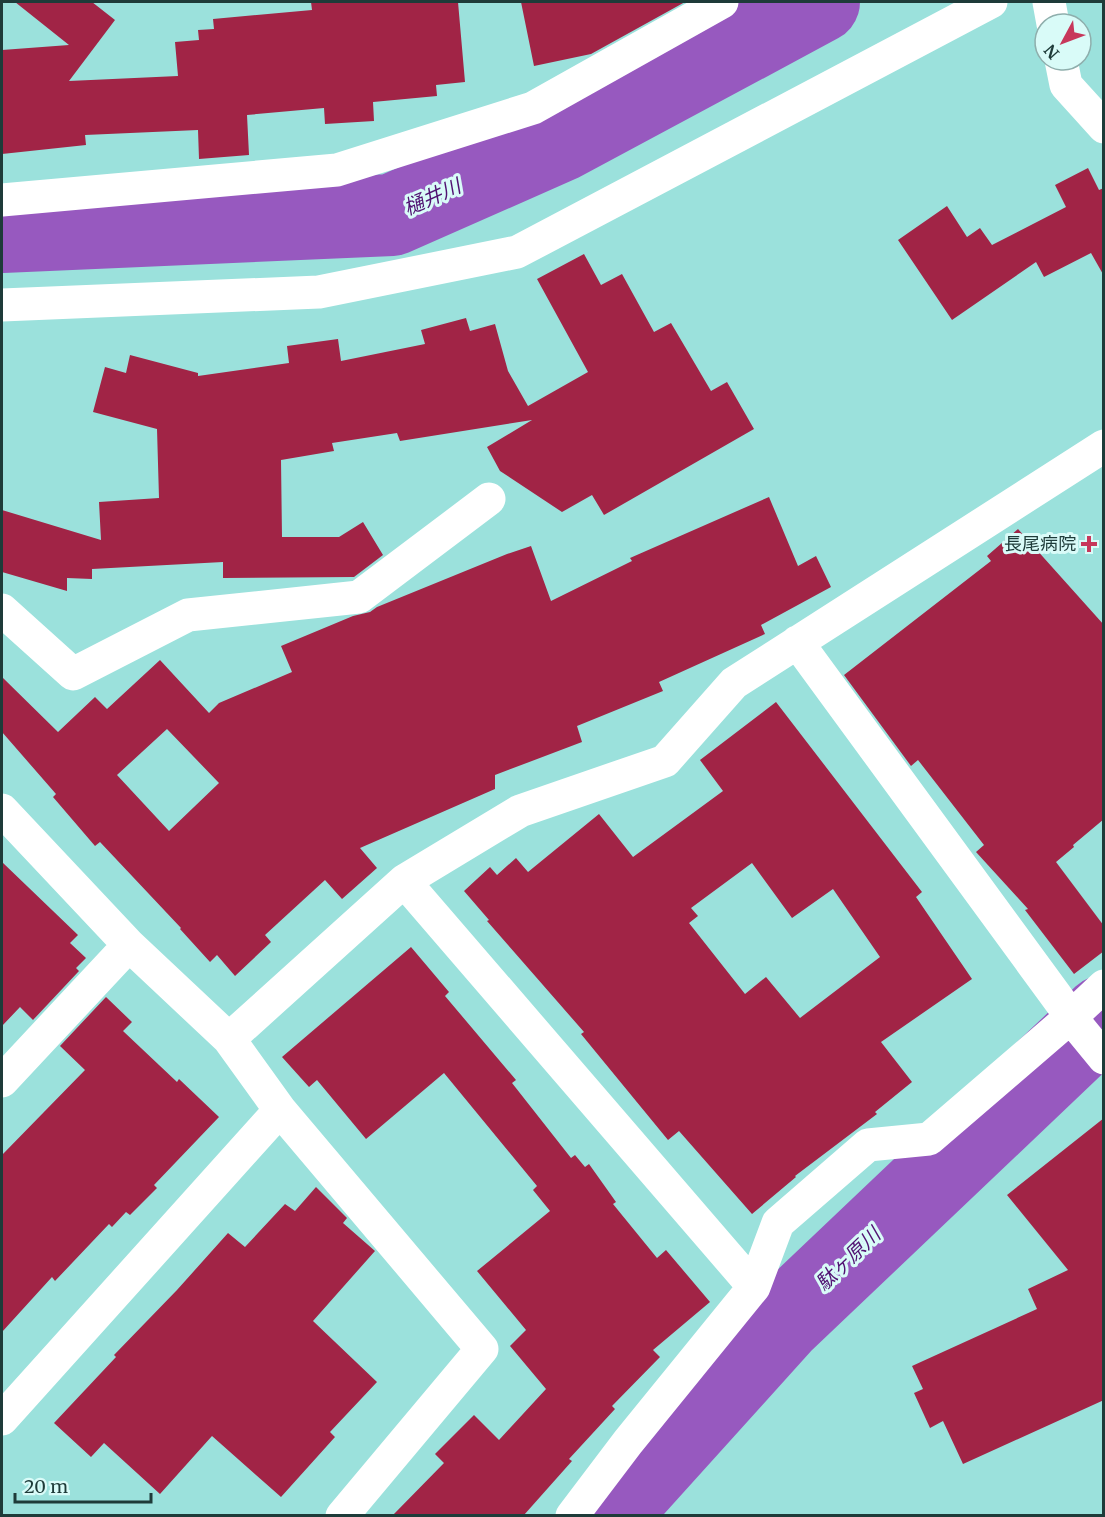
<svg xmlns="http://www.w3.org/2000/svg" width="1105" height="1517" viewBox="0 0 1105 1517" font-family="Merriweather,'Noto Sans JP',serif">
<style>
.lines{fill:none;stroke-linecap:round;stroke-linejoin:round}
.river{stroke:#9759bf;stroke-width:82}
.building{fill:#a12446;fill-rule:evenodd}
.street{stroke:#fff;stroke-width:33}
.poi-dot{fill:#c7375b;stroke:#d9fbf8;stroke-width:2}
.labels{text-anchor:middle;stroke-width:6;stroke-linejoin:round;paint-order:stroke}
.poi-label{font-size:18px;fill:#1e3b39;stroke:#d9fbf8;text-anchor:end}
.water-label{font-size:20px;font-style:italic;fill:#511272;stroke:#d9fbf8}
</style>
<rect width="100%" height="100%" fill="#9be1dc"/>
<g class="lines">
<path class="river" d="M2,232l390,-17 170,-75 257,-138
M607,1516l175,-194 322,-306"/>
</g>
<path class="building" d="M15,2h77l23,18 -46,61 109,-5 -3,-34 24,-2 -1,-10 16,-1 -1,-10 99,-9 -1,-8h147l7,80 -29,3 1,11 -64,6 1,19 -49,3 -1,-16 -77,7 2,40 -50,4 -1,-29 -113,5 1,10 -84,9v-104l67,-5z
M521,2h164l-94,52 -57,12z
M1088,168l11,22 5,-2v88l-13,-23 -47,24 -8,-15 -84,58 -54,-80 49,-34 20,31 13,-9 12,17 74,-38 -11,-22z
M584,254l17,31 21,-11 32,58 17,-9 40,68 16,-9 27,47 -150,86 -12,-20 -30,17 -62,-41 -13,-24 45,-27 -132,21 -3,-8 -65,10 2,8 -53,9 1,77h57l24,-15 20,33 -29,22 -131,1v-16l-131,7v10l-25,-1v13l-65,-19v-62l99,30 -2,-38 60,-4 -2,-69 -64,-17 12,-45 21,6 4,-18 68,18v3l91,-13 -2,-17 51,-7 3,22 84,-17 -4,-14 45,-12 4,13 25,-7 13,47 20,35 60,-34 -51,-93z
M769,497l29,69 18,-10 15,31 -70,38 4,9 -106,48 4,9 -86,35 5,16 -87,33v14l-135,59 17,20 -35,31 -17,-19 -60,55 6,7 -36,34 -18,-21 -7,7 -30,-33 1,-1 -81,-86 -5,4 -42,-49 3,-3 -54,-62v-55l56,55 37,-35 12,12 53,-49 49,53 10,-10 73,-31 -11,-26 72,-30 17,-4 7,-5 130,-53 24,-8 20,55 81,-40 -2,-3zM167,729l52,54 -50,48 -52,-56z
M1018,529l86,96v194l-31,26 1,2 -18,15 48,64v25l-30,23 -49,-64 3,-1 -52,-57 8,-7 -66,-85 -7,6 -67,-91 147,-114 -4,-5z
M776,702l146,190 -6,5 56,82 -91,63 31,40 -37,30 2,2 -82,62 1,1 -44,37 -73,-83 -11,9 -87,-106 3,-2 -97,-111 2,-1 -25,-29 26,-24 7,8 19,-17 12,14 71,-58 34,43 90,-66 -23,-31zM752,863l40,55 41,-29 47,68 -80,61 -34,-41 -21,17 -56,-71 9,-7 -7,-8z
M2,862l76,73 -8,8 16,15 -10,10 3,3 -46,49 -13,-13 -18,19z
M411,947l38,45 -4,4 71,84 -4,3 59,75 4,-3 10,12 4,-3 27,38 -3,2 44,54 9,-8 44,52 -57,48 7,7 -48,49 3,3 -46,50 3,2 -48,54h-131l51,-52 -9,-9 39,-39 25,25 47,-51 -36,-43 16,-16 -49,-59 73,-60 -17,-21 4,-4 -93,-113 -78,66 -49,-59 -8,7 -27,-30z
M106,997l26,25 -9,9 54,51 2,-3 40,38 -65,68 3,3 -27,27 -4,-3 -14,15 -3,-3 -54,57 -3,-4 -50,55v-177l83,-85 -25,-24z
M1104,1118v282l-141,64 -20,-43 -13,7 -16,-35 9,-4 -11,-23 125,-57 -9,-20 40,-19 -61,-75z
M316,1187l31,31 -4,5 32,28 -62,70 64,61 -47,50 5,5 -54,60 -69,-61 -52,58 -56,-51 -13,14 -37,-34 62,-66 -2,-2 63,-65 51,-57 17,14 40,-43 10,7z"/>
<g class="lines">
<path class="street" d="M1049,2l4,22
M1061,60l5,25 38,42
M2,200l335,-30 196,-62 189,-106
M2,305l317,-13 198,-40 474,-250
M2,610l71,64 115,-59 171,-18 130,-98
M797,642l284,388 23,28
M2,810l127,135
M404,881l350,406
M2,1081l127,-136 100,94 175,-158 116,-70 145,-50 69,-78 370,-237
M280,1110l202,239 -140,167
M2,1419l278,-309 -51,-71
M572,1516l56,-74 126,-155 24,-64 90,-78 61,-6 143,-123 32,-30"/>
</g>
<path class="poi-dot" d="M1086 535h6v6h6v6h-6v6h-6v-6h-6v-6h6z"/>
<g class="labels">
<g class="poi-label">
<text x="1076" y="550">長尾病院</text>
</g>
<g class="water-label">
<text transform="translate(432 197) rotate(-24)" y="7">樋井川</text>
<text transform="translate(848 1259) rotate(-44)" y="7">駄ヶ原川</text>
</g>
</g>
<rect width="1105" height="1517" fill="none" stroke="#1e3b39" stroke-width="6"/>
<g transform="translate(1063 42) rotate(229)"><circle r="28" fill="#d9fbf8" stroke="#8eaeac" stroke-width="1.5"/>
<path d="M0-4.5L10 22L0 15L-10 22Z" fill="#c7375b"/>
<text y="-9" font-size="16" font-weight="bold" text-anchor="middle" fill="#1e3b39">N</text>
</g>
<path d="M15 1493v9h136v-9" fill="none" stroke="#1e3b39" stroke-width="3"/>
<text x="24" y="1493" font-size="18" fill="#1e3b39" stroke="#d9fbf8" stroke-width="4.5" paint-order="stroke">20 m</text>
</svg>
